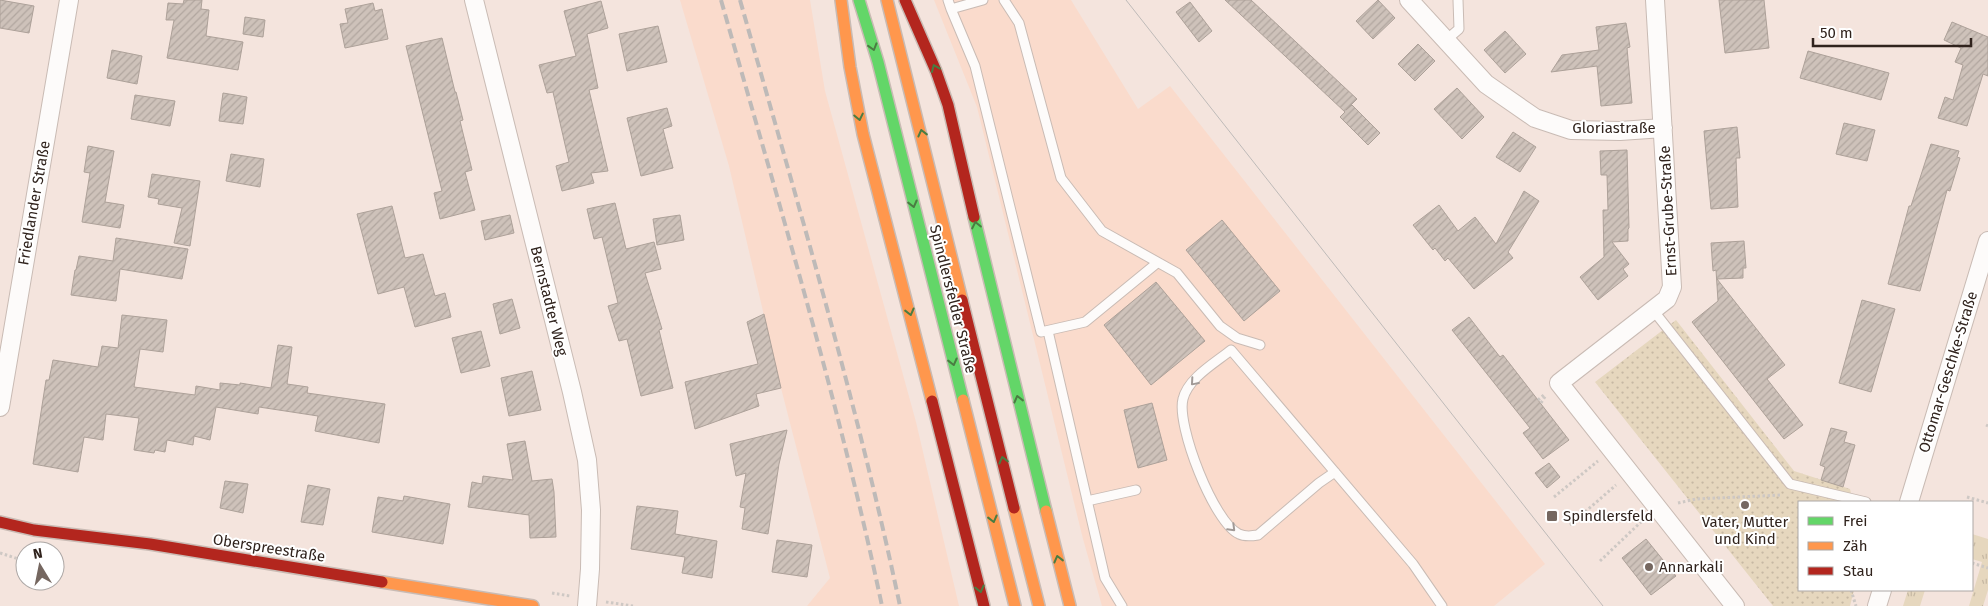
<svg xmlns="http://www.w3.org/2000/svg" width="1988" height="606" viewBox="0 0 1988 606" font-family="'Fira Sans',sans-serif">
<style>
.built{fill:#fadbcc}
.grass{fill:url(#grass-tufts)}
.park{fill:url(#park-dots)}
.building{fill:url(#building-hatch);stroke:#ada199}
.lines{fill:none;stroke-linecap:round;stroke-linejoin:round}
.lane-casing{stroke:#c9bbb4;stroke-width:11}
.street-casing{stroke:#c9bbb4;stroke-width:20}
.fast-casing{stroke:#c9bbb4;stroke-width:14}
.slow-casing{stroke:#c9bbb4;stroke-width:14}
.jam-casing{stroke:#c9bbb4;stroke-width:14}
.path{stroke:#cec8c4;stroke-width:3;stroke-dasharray:2.5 2.5;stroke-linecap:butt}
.lane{stroke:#fdfbfa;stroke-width:9}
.street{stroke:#fdfbfa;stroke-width:18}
.fast{stroke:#63d668;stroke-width:11}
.slow{stroke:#ff974d;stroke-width:11}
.jam{stroke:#b3261e;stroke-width:11}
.tram{stroke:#bebab8;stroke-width:1}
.rail{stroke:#bebab8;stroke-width:4;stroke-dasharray:10 5;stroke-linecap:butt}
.oneway{stroke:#4a7c42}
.oneway2{stroke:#a19a97}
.poi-dot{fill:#756760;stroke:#fff;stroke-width:2}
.labels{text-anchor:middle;stroke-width:4;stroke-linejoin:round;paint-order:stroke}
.street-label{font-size:15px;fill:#30231d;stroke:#fff}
.poi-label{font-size:15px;fill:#30231d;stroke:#fff;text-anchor:start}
</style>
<defs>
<pattern id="grass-tufts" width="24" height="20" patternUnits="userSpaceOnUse" patternTransform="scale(1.25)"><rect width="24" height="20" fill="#e6d7be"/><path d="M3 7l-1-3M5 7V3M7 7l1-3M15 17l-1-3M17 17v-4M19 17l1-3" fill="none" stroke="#c6b8a3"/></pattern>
<pattern id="park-dots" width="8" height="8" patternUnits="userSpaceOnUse" patternTransform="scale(1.25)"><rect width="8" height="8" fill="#e6d7be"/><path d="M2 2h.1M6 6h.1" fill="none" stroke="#c6b8a3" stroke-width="1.8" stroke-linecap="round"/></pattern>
<pattern id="building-hatch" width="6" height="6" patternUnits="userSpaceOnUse" patternTransform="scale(1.25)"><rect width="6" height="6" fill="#cec2ba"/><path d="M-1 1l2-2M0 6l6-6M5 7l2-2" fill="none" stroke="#b1a69f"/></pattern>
</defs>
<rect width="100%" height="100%" fill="#f4e4dd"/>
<path class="built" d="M680,0h130l15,91 91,331 43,184h-152l23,-28 -49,-190 -52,-222z
M934,0h137l67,109 32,-23 375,478 -51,42h-392l-19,-67 -106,-432z"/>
<path class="grass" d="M1972,534l16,5v51l-5,16h-14l13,-44 -10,-3z
M1908,590h17l-5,16h-17z"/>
<path class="park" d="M1676,320l118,151 56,18 3,13h-54v88h55l-4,16h-77l-178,-224z"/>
<path class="building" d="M0,0l34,6 -5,27 -29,-5z
M184,0h18l-1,9 8,1 -3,26 37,6 -5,28 -71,-12 7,-38h-8l2,-17 15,1z
M1225,0h26l106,99 -11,11 6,-5 28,28 -12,12 -28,-28 5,-5z
M1378,0l17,18 -22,21 -17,-18z
M1719,0h45l5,48 -44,5z
M601,1l7,27 -21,6 11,54 -9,2 19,81 -17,2 3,10 -32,8 -6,-25 13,-4 -16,-70 -6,1 -8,-28 37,-9 -12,-45z
M1190,2l22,29 -13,11 -23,-30z
M373,3l2,8 7,-2 6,30 -43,9 -5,-24 8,-1 -3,-14z
M245,17l20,3 -2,17 -20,-3z
M1952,22l36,15v39l-5,-2 -16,52 -29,-8 7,-21 8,3 10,-35 -8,-3 6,-14 -17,-8z
M1626,23l4,24 -3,1 5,55 -31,3 -4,-40 -46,6 11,-17 37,-5 -3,-23z
M658,26l9,36 -40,9 -8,-37z
M1505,31l21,23 -21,19 -21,-23z
M442,38l13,54h1l7,28 -3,1 12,49 -7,2 10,38 -35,9 -6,-26 8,-2 -36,-145z
M1418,44l17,17 -20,20 -17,-17z
M112,50l30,6 -5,28 -30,-6z
M1808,51l81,22 -8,27 -81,-22z
M1457,88l27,29 -22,22 -28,-30z
M223,93l24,4 -4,27 -24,-3z
M135,95l40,6 -5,25 -39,-7z
M667,108l5,18 -9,3 10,39 -32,8 -14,-58z
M1844,123l31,7 -8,31 -31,-7z
M1737,127l3,31h-4l2,49 -27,2 -7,-78z
M1513,132l23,15 -16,25 -24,-15z
M1931,144l28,7 -2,6 3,1 -10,33 -3,-1 -27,101 -32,-7 21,-78h2z
M88,146l26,5 -9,51 19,3 -4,23 -38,-6 8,-49 -6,-1z
M1627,150l2,78 -1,1v12l-16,1 17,22 -6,5 5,7 -30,24 -18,-23 24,-20 -1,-47h5l-1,-35h-6l-1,-24z
M231,154l33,5 -4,28 -34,-6z
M152,174l48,7 -10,65 -16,-3 8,-35 -24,-4 1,-5 -11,-2z
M1524,191l15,10 -31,51 5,6 -39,31 -26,-31 -3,3 -10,-13 -2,2 -20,-25 26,-20 19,26 17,-14 21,27z
M615,203l11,46 28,-7 7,27 -16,4 17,56 -3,1 14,58 -32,8 -14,-57 -8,2 -11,-35 10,-3 -16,-66 -8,2 -7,-30z
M392,206l13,52 18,-4 12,42 10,-3 6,24 -36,10 -11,-40 -26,7 -21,-80z
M510,215l4,18 -29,7 -4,-19z
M680,215l4,25 -27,5 -4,-26z
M1222,220l58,71 -36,30 -58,-71z
M116,238l72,11 -6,30 -62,-10 -4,32 -45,-6 4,-25h1l3,-14 34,5z
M1744,241l2,27h-3v10l-26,1 68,86 -18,14 36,46 -19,14 -92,-117 26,-21 -2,-31 -3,1 -2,-28z
M1156,282l49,59 -54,44 -47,-60z
M512,299l8,29 -20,6 -7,-30z
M1862,300l33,9 -24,83 -32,-9z
M764,314l17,74 -25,6 3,12 -64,23 -10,-47 73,-18 -11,-42z
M122,315l45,5 -4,32 -23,-3 -6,38 61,8 1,-9 24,4v-7l20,2v-2l31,5 7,-43 14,2 -5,37 21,3 -1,6 78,11 -6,39 -64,-12 3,-15 -59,-9 -1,7 -42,-7 -6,33 -16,-4 -1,9 -26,-5 -2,12 -10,-2 -1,3 -20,-3 5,-32 -33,-4 -3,26 -19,-3 -6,35 -45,-8 13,-84h3l4,-20 45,7 4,-21 16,2z
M1469,317l31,40 3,-2 66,85 -26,19 -20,-26 7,-5 -78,-98z
M481,331l9,35 -29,7 -9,-35z
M532,371l9,39 -32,6 -8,-38z
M1152,403l15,57 -29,8 -14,-58z
M1831,428l16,4 -3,10 11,3 -12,42 -22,-7 4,-13 -5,-2z
M787,430l-8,34 -11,70 -26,-5 3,-21 -5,-1 6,-34 -10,3 -6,-32z
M525,441l7,40 20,-2 2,13 2,45 -26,1 -1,-23 -61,-8 4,-25 10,2 1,-8 30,4 -6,-36z
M1549,463l11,14 -13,11 -12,-15z
M225,481l23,3 -5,29 -23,-5z
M308,485l22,4 -7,36 -22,-3z
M404,496l46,8 -7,40 -71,-12 6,-35 25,4z
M637,506l41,5 -3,23 42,7 -5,37 -30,-5 3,-16 -54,-8z
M1646,539l30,37 -25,19 -29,-37z
M777,540l35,5 -5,32 -35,-5z"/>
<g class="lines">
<defs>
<path id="lane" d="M948,0l3,9 32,-9
M1004,0l15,23 42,155 41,53 75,42 43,53 17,12 23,7
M951,9l24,57 66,266 44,-10 72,-59
M1445,41l14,-12 -1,-29
M1653,310l137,174 76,18
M1048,331l57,247 17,28
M1335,472l-16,11 -61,52c-6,1 -13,2 -19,-1 -25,-11 -63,-109 -56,-135 5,-21 32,-36 48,-49l182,214 29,42
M1087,501l49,-11"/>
<path id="street" d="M474,0l98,392 15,68 4,50 -1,59 -3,37
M1409,0l77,84 49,34 36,12 49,1 43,-3
M1655,0l17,287 -5,12 -108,84 176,223
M0,407l69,-407
M1909,502l79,-261
M1877,606l5,-16"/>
<path id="fast" d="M859,0l19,62 85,338
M974,217l72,294"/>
<path id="slow" d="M841,0l9,67 13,67 69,267
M887,0l75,300
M963,400l52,206
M1014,508l25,98
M1046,511l24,95
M382,582l151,24"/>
<path id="jam" d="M905,0l31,71 12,34 26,112
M962,300l52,208
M932,401l52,205
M0,522l34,8 116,14 232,38"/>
</defs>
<use href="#lane" class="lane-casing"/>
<use href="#street" class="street-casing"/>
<use href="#fast" class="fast-casing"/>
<use href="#slow" class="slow-casing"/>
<use href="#jam" class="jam-casing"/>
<path class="path" d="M1538,400l7,-6
M1541,403l5,-8
M1986,425l2,1
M1554,497l44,-36
M1967,497l21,6
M1678,503l18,-4 86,-4
M1570,525l46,-40
M0,553l25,8
M1600,561l43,-41
M1972,563l16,5
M1851,590l5,16
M552,593l18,3
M606,602l27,4"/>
<use href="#lane" class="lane"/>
<use href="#street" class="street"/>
<use href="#fast" class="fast"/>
<use href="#slow" class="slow"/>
<use href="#jam" class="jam"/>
<path class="tram" d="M1126,0l477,606"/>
<path class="rail" d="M721,0c57,201 118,402 161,606
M740,0c57,201 117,402 160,606"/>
</g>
<defs><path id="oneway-chevron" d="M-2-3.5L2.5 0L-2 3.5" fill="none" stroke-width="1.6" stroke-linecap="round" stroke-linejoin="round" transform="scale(1.25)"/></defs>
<g class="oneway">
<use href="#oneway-chevron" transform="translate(873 47) rotate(73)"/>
<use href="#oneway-chevron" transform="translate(935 68) rotate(-113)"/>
<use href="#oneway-chevron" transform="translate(859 117) rotate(78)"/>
<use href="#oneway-chevron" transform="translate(922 133) rotate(-104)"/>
<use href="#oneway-chevron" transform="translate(913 204) rotate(76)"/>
<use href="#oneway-chevron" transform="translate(976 225) rotate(-102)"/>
<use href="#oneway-chevron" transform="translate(910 312) rotate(76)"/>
<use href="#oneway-chevron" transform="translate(953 362) rotate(76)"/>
<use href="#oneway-chevron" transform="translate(1018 399) rotate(-104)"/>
<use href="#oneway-chevron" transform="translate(1003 460) rotate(-104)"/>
<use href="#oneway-chevron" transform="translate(993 519) rotate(76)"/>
<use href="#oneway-chevron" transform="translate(1058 559) rotate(-104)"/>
<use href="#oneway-chevron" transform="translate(980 589) rotate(76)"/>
</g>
<g class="oneway2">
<use href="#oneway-chevron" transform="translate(1194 382) rotate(131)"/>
<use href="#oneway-chevron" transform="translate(1232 528) rotate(45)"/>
</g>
<g class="poi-dot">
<circle cx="1745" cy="505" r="5"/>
<rect x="1546" y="510" width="12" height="12" rx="2.5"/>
<circle cx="1649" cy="567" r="5"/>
</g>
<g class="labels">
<g class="street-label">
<text x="1614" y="133">Gloriastraße</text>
<text transform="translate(34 203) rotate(-80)" y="5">Friedlander Straße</text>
<text transform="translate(1668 211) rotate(-93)" y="5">Ernst-Grube-Straße</text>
<text transform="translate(953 299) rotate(76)" y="5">Spindlersfelder Straße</text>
<text transform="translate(549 301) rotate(76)" y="5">Bernstadter Weg</text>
<text transform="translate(1948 372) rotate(-73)" y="5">Ottomar-Geschke-Straße</text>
<text transform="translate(269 548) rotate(9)" y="5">Oberspreestraße</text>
</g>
<g class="poi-label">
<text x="1563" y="521">Spindlersfeld</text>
<text x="1745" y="527" text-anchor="middle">Vater, Mutter<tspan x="1745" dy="17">und Kind</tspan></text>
<text x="1659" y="572">Annarkali</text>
</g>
</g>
<rect x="1798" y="501" width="175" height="90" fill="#ffffff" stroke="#aca7a5"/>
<rect x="1808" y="517" width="25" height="8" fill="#63d668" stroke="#aca7a5"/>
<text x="1843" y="526" font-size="15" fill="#30231d">Frei</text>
<rect x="1808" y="542" width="25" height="8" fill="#ff974d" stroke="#aca7a5"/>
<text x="1843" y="551" font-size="15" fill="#30231d">Zäh</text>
<rect x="1808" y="567" width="25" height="8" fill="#b3261e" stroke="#aca7a5"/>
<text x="1843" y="576" font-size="15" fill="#30231d">Stau</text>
<g transform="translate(40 566) rotate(350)"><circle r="24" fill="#ffffff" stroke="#aca7a5"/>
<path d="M0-4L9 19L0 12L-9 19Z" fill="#756760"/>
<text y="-8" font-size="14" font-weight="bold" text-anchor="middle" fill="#30231d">N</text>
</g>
<path d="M1813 38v8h158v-8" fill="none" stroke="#30231d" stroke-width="2.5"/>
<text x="1820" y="38" font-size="15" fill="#30231d" stroke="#ffffff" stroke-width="4" paint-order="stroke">50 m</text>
</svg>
